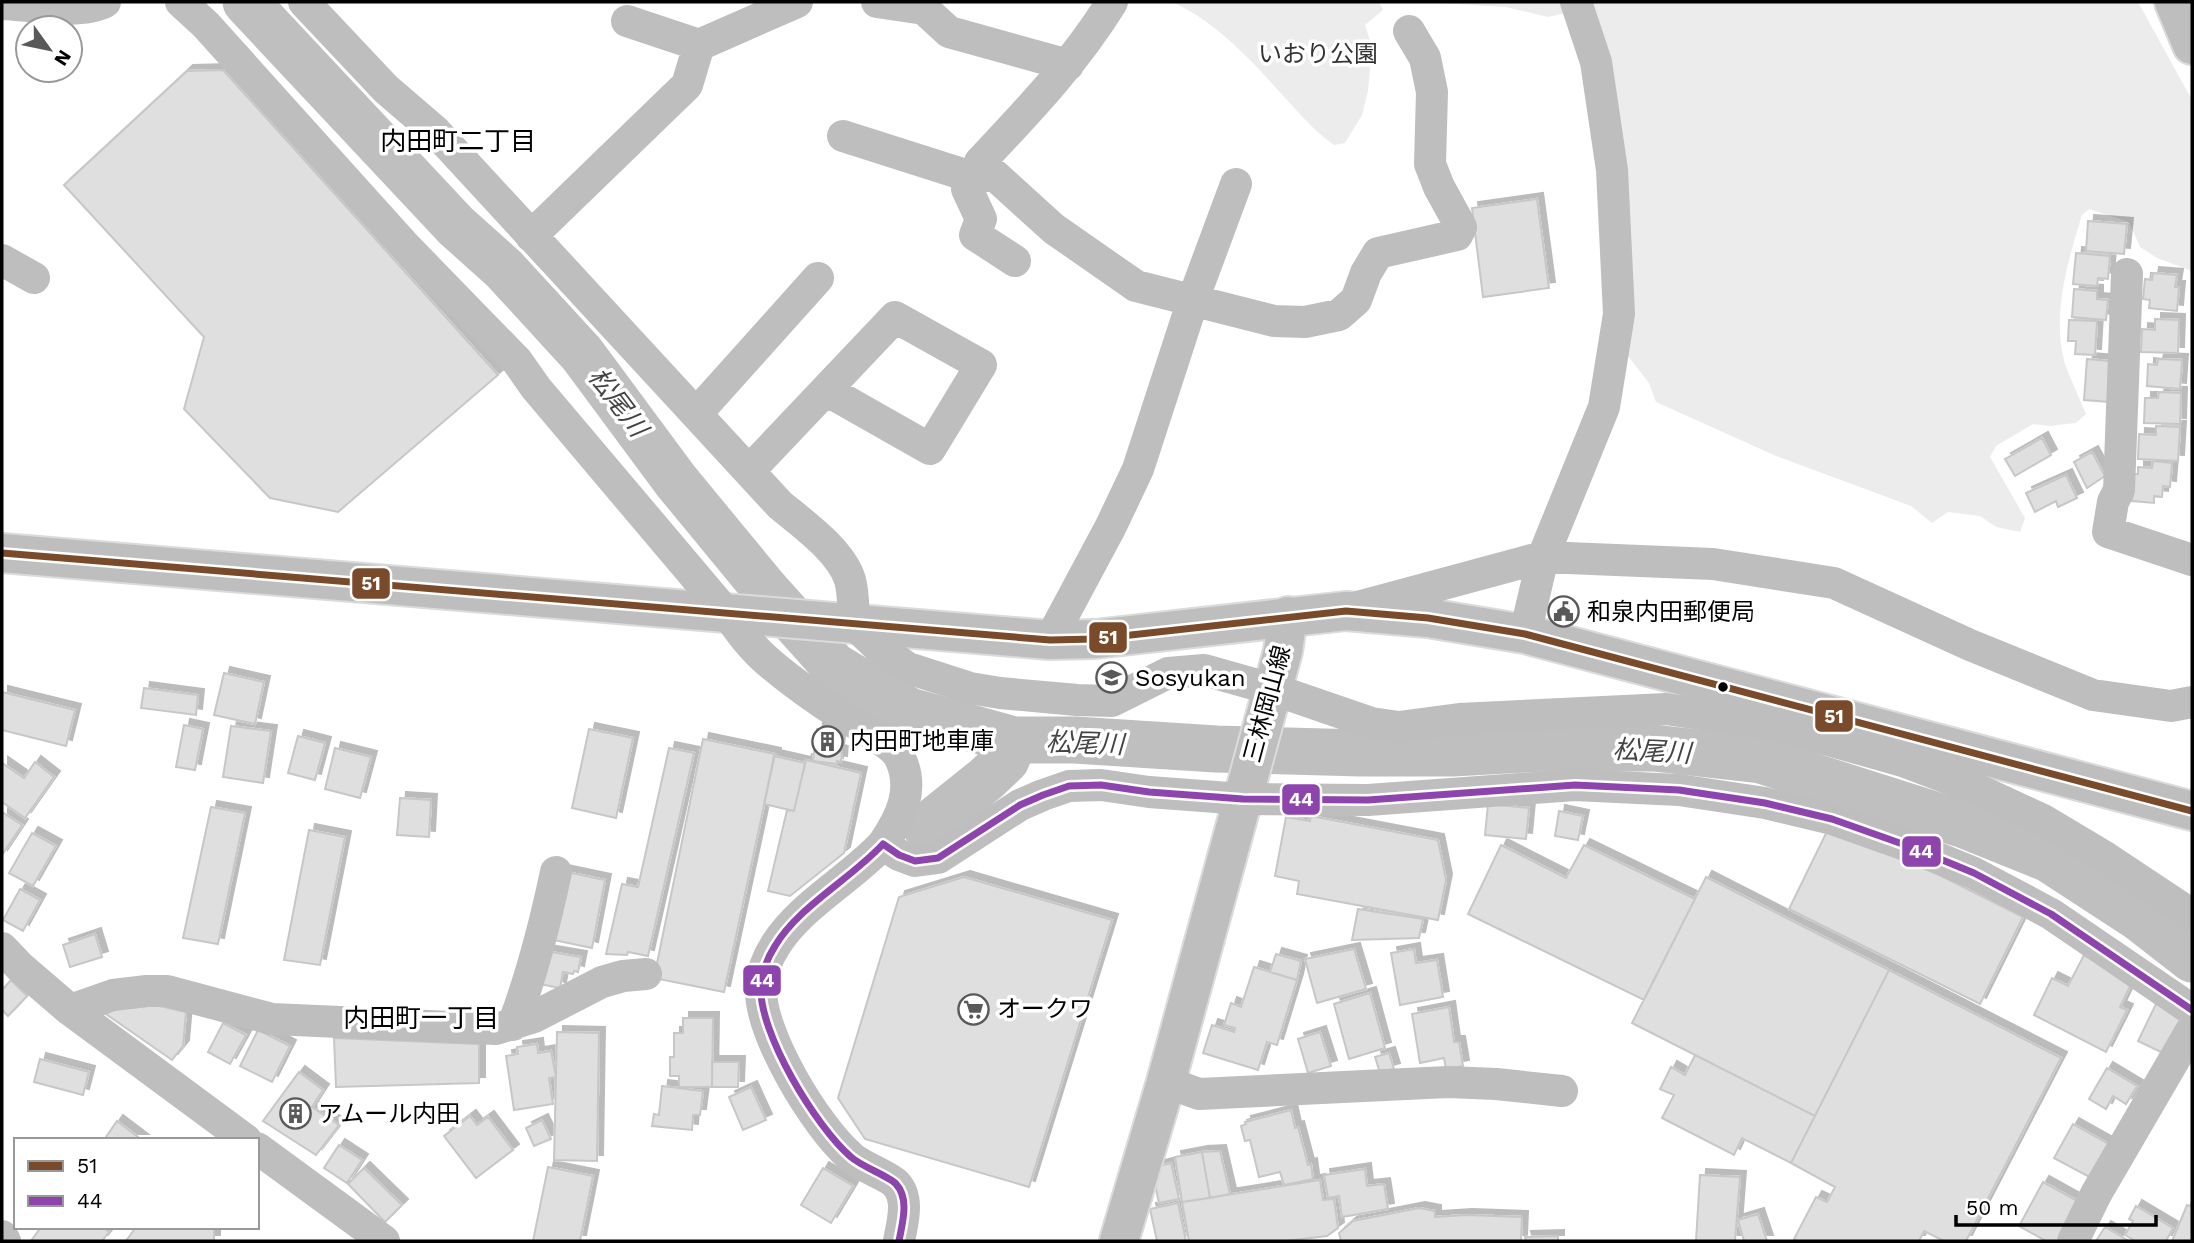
<svg xmlns="http://www.w3.org/2000/svg" width="2194" height="1243" viewBox="0 0 2194 1243" font-family="'Work Sans','Noto Sans JP',sans-serif">
<style>
.green{fill:#ececec}
.lines{fill:none;stroke-linecap:round;stroke-linejoin:round}
.river{stroke:#bfbfbf;stroke-width:47}
.building{fill:#dfdfdf;stroke:#c7c7c7;stroke-width:2;filter:url(#shadow)}
.major-casing{stroke:#dbdbdb;stroke-width:42}
.highway-casing{stroke:#dbdbdb;stroke-width:42}
.minor{stroke:#bebebe;stroke-width:32}
.major{stroke:#bebebe;stroke-width:38}
.highway{stroke:#bebebe;stroke-width:38}
.bus-1-casing{stroke:#fff;stroke-width:12}
.bus-2-casing{stroke:#fff;stroke-width:12}
.bus-1{stroke:#7a4b2a;stroke-width:7}
.bus-2{stroke:#8e44ad;stroke-width:7}
.bus-dot{fill:#000;stroke:#fff;stroke-width:2.5}
.labels{text-anchor:middle;stroke-width:7;stroke-linejoin:round;paint-order:stroke}
.park-label{font-size:24px;fill:#333;stroke:#fff}
.poi-label{font-size:24px;fill:#000;stroke:#fff;text-anchor:start}
.street-label{font-size:24px;fill:#000;stroke:#fff}
.neighbourhood-label{font-size:26px;fill:#000;stroke:#fff}
.water-label{font-size:26px;font-style:italic;fill:#444;stroke:#fff}
.line-badge{stroke:#fff;stroke-width:2.5}
.badge-label{font-size:19px;text-anchor:middle;font-weight:bold;fill:#fff}
</style>
<defs>
<filter id="shadow"><feDropShadow dx="6" dy="-6" stdDeviation="0" flood-color="#0004"/></filter>
</defs>
<rect width="100%" height="100%" fill="#fff"/>
<path class="green" d="M1173,2h206l4,8 -18,15 7,22 -4,44 -6,24 -17,28 -11,2c-23,-16 -39,-37 -58,-57 -30,-34 -62,-66 -103,-86z
M1424,2h136l6,11 -18,4 -42,-10z
M1587,2h551l54,98v171l-35,-13 -17,-11 -11,-25 -40,-13 -7,6c-14,46 -31,100 -17,149 6,17 14,33 21,50l-10,9 -26,3 -17,-2 -37,22 -6,11 35,61 -5,14 -24,-5 -16,-11 -32,-4 -16,11 -21,-17 -135,-50 -120,-54 -7,-19 -21,-27z"/>
<g class="lines">
<path class="river" d="M246,2l210,224 48,43 78,85 94,127 89,108 69,77 75,45 105,29h61l141,9 145,4h91l94,-5h108l107,12 201,64 87,35 89,58 54,42
M926,827l60,-48 20,-19 8,-20"/>
</g>
<path class="building" d="M223,70l275,305 -160,137 -68,-14 -86,-89 20,-72 -140,-152 123,-114z
M1537,199l12,89 -66,9 -11,-89z
M2088,221l39,3 -3,30 -38,-3z
M2076,253l34,3 -2,23 -10,-1 -1,8 -24,-2z
M2153,273l24,2 -2,12h4l-2,24 -28,-3 1,-8 -7,-1 2,-20 7,1z
M2074,289l23,2v8l11,1 -2,20 -34,-3z
M2155,319l24,1 -1,33 -37,-1 1,-23 13,1z
M2069,320l28,1 -2,34 -20,-1 1,-13h-8z
M2087,359l22,2v41l-25,-2z
M2158,359l24,1 -2,29 -33,-3 1,-22 9,1z
M2159,392l22,1 -1,31 -36,-1 1,-25h13z
M2156,426l24,1 -2,34 -40,-2 1,-25 17,1z
M2042,438l9,17 -36,21 -10,-17z
M2092,452l13,24 -18,12 -13,-26z
M2153,461l19,2 -2,24 -7,-1 -1,11 -8,-1v7l-22,-2 2,-27h4v-7l14,1z
M2066,475l11,23 -19,9 -2,-6 -21,11 -9,-19z
M224,673l40,9 -9,42 -41,-9z
M144,688l54,7 -2,20 -55,-7z
M2,692l73,18 -9,36 -64,-16z
M184,725l19,4 -8,41 -19,-3z
M231,726l40,5 -8,52 -40,-6z
M589,729l44,9 -17,80 -44,-10z
M817,729l23,3 -2,19 4,1 -1,10 -4,-1v3l-24,-3z
M298,736l27,7 -10,37 -27,-7z
M703,739l72,15 -51,238 -70,-14z
M335,748l36,9 -11,41 -35,-9z
M669,748l25,5 -46,203 -20,-4 -1,3 -21,-1 16,-70 16,3z
M774,756l31,7 -11,48 -30,-7z
M806,760l55,13 -17,80 -54,43 -22,-5 19,-81 7,1z
M35,762l19,15 -29,41 -23,-16v-39l22,15z
M400,798l31,2 -2,37 -32,-2z
M1488,804l41,4 -3,31 -41,-4z
M211,807l34,6 -27,131 -35,-6z
M1559,811l24,5 -5,24 -23,-4z
M2,812l20,13 -20,30z
M1311,816l127,24 8,40 -8,40 -141,-26 2,-13 -24,-5 11,-59 24,4z
M1832,821l191,96 -43,87 -191,-95z
M309,830l36,7 -25,128 -36,-5z
M32,833l24,13 -23,40 -24,-13z
M1501,845l65,33 18,-33 111,54 -51,101 -176,-86z
M562,871l43,9 -13,68 -43,-9z
M964,877l148,43 -83,267 -164,-48 -27,-41 61,-201z
M1706,877l183,93 -74,146 -183,-93z
M20,889l20,11 -17,31 -20,-11z
M1358,909l65,10 -4,19 -67,2z
M95,934l7,23 -32,10 -7,-22z
M1354,949l12,40 -49,14 -12,-44z
M1414,949l2,14 21,-3 6,37 -43,8 -9,-52z
M545,951l36,6 -3,15 -4,-1 -1,3 -10,-2 -3,16 -21,-4z
M1276,954l25,7 -4,19 -27,-8z
M2084,955l49,25 -13,27 7,3 -21,42 -72,-37 18,-37 16,8z
M1254,967l43,13 -20,65 -10,-3 -9,28 -55,-17 9,-28 22,7 1,-4 -11,-3 7,-22 10,4z
M1889,970l172,88 -95,183h-22l-20,-10 -5,10h-121l-4,-2 22,-42 11,5 8,-15 -44,-24z
M11,980l16,16 -19,20 -6,-6v-20z
M1370,993l15,55 -36,11 -15,-55z
M142,1002l44,10 -3,34 -11,14 -69,-48z
M2157,1002l31,14 -19,40 -31,-15z
M1449,1007l5,35h5l4,24 -17,3 -2,-11 -24,5 -8,-49z
M683,1018h30l-1,69h-33v-11h-9v-19h4v-24h9z
M223,1023l23,12 -16,29 -22,-12z
M258,1030l32,16 -18,36 -32,-16z
M557,1032l42,1 -2,128 -43,-1z
M1320,1032l11,34 -23,7 -10,-34z
M334,1038l145,6v39l-143,4z
M537,1044l1,9 13,-2 5,26 -7,1 4,26 -39,6 -8,-54 12,-2 -1,-7z
M1389,1053l5,16 -14,4 -5,-16z
M1695,1055l120,61 -24,47 -49,-25 -8,17 -72,-37 12,-23 -14,-6 11,-22 14,8z
M40,1059l49,13 -6,23 -49,-13z
M712,1062h27l-1,25h-26z
M2107,1068l30,18 -11,18 -13,-8 -7,13 -17,-10z
M299,1072l24,18 -11,17 27,18 -23,30 -53,-34z
M662,1086l41,5 -3,24h-7l-1,15 -40,-4 2,-12 5,1z
M751,1087l15,33 -23,10 -14,-33z
M1291,1110l4,18 3,-1 10,38 3,-1 2,15 -29,6 -4,-13 -21,5 -9,-37 -5,1 -4,-15 5,-2 -1,-2z
M470,1116l7,9 11,-8 25,33 -37,28 -32,-42z
M542,1120l9,19 -17,7 -8,-18z
M117,1121l25,19h-38z
M2073,1124l39,22 -19,33 -39,-21z
M339,1145l23,15 -15,23 -23,-15z
M1220,1151l10,43 -20,4 -8,-46z
M1202,1152l8,46 -28,4 -7,-45z
M1171,1163l8,36 -20,4 -5,-23 4,-1 -3,-12z
M548,1167l45,9 -13,65h-47z
M364,1168l38,37 -17,17 -37,-38z
M823,1168l30,18 -22,37 -30,-18z
M1365,1169l2,17 17,-2 4,25 -46,8 -3,-21 -11,2 -4,-23z
M1700,1175l40,2 -5,64h-39z
M1320,1180l3,20 11,-1 4,29 -11,8 -42,5h-96l-7,-39z
M2043,1182l38,21 -20,38h-15l-27,-15z
M1178,1203l8,38h-29l-7,-32z
M2187,1205l5,2v34h-20z
M2136,1206l37,22 -7,13h-31l-10,-6 8,-14 -4,-2z
M1419,1208l16,3v6l31,-2 56,2 -1,24h-180l-2,-8 14,-12z
M1758,1214l9,27h-23l-6,-21z
M41,1227h62l6,5 -7,9h-71z
M136,1227h78v14h-88z
M2105,1227l24,14h-33z
M1558,1236v5h-32l-1,-4z"/>
<g class="lines">
<defs>
<path id="major" d="M2,553l1048,87 45,-1 251,-28 82,7 97,16 667,177
M1119,1241l47,-159 117,-431 5,-35"/>
<path id="highway" d="M2174,2l18,43"/>
</defs>
<use href="#major" class="major-casing"/>
<use href="#highway" class="highway-casing"/>
<path class="minor" d="M181,2l25,23 199,221 112,115 19,27 191,226c9,11 17,24 27,34 16,18 47,40 67,54 18,13 72,40 79,56 15,31 1,60 -17,86
M304,2l82,87 50,43 344,373c23,19 61,46 70,75 4,14 3,30 4,44l24,23 30,21 62,20 30,5 77,7 35,1 56,-28 36,-3 68,19 99,34 28,4 60,-8 207,-10 109,16 128,36 71,27 69,32 62,37 87,58
M877,2l47,7 25,23 119,33
M1112,2c-37,60 -84,109 -132,160l74,67 82,57 138,35 31,1 34,-7 17,-15 10,-27 12,-20 79,-18 4,-8 -22,-40 -9,-23 2,-72 -7,-34 -16,-27
M2,4c28,1 78,11 103,-2
M627,21l72,24 98,-43
M843,136l135,43
M988,169l-21,20 14,30 -6,16 40,26
M531,236l156,-151 12,-40
M2,260l32,18
M2127,274l-8,216 -6,12 -5,30 84,28
M696,414l122,-136
M749,471l146,-154 86,48 -51,84 -104,-59
M1358,607l185,-50 170,7 121,19 136,62 123,50 78,11 21,-4
M1525,634l18,-77 61,-150 15,-93 -7,-144 -16,-108 -20,-60
M1050,640l61,-114 27,-57 55,-169 43,-116
M2,948l18,19 50,43 176,130
M70,1010l43,-15 34,-4h20l105,28 224,10 38,-12 68,-35 21,-6 23,-2
M513,1025c19,-50 32,-101 43,-153
M1166,1082l33,12 249,-12 48,2 66,7
M257,1148l127,93
M2,1236l3,5
M899,1241c3,-17 11,-42 -3,-57 -7,-8 -34,-17 -45,-27 -35,-30 -93,-125 -90,-171 1,-14 7,-29 14,-40 24,-40 77,-68 108,-102l16,11 16,6 23,-3 82,-53 23,-10 26,-9 32,-1 48,7 94,7 125,1 207,-15 104,5 86,13 67,16 79,28 63,26 77,41 141,96
M2073,1241l23,-47 96,-165"/>
<use href="#major" class="major"/>
<use href="#highway" class="highway"/>
<defs>
<path id="bus-1" d="M2,553l1048,87 45,-1 251,-28 82,7 97,16 667,177"/>
<path id="bus-2" d="M899,1241c3,-17 11,-42 -3,-57 -7,-8 -34,-17 -45,-27 -35,-30 -93,-125 -90,-171 1,-14 7,-29 14,-40 24,-40 77,-68 108,-102l16,11 16,6 23,-3 82,-53 23,-10 26,-9 32,-1 48,7 94,7 125,1 207,-15 104,5 86,13 67,16 79,28 63,26 77,41 141,96"/>
</defs>
<use href="#bus-1" class="bus-1-casing"/>
<use href="#bus-2" class="bus-2-casing"/>
<use href="#bus-1" class="bus-1"/>
<use href="#bus-2" class="bus-2"/>
</g>
<defs>
<symbol id="civic-ring" viewBox="-11 -11 22 22"><circle r="9.5" fill="#fff" stroke="#595959" stroke-width="1.5"/><path d="M-.6-6.5H3V-4.5H.6V-3L4-1V1h2V6H-6V1h2V-1L-.6-3ZM-1.2 2.5V6h2.4V2.5Z" fill="#595959"/></symbol>
<symbol id="school-ring" viewBox="-11 -11 22 22"><circle r="9.5" fill="#fff" stroke="#595959" stroke-width="1.5"/><path d="M0-5L7-2L0 1L-7-2ZM-4 1L0 2.5L4 1V4Q0 6-4 4Z" fill="#595959"/></symbol>
<symbol id="building-ring" viewBox="-11 -11 22 22"><circle r="9.5" fill="#fff" stroke="#595959" stroke-width="1.5"/><path d="M-4-6H4V6H1V3H-1V6H-4ZM-2.5-4.3h1.7v1.8h-1.7ZM.8-4.3h1.7v1.8H.8ZM-2.5-1h1.7V.8h-1.7ZM.8-1h1.7V.8H.8Z" fill="#595959"/></symbol>
<symbol id="supermarket-ring" viewBox="-11 -11 22 22"><circle r="9.5" fill="#fff" stroke="#595959" stroke-width="1.5"/><path d="M-6-5.5h2.5l.6 2H6L4.5 2H-2.5L-4.4-4H-6ZM-1.5 3.2a1.3 1.3 0 1 0 .1 0ZM3 3.2a1.3 1.3 0 1 0 .1 0Z" fill="#595959"/></symbol>
</defs>
<g fill-rule="evenodd">
<use href="#civic-ring" x="1546" y="594" width="35" height="35"/>
<use href="#school-ring" x="1094" y="660" width="35" height="35"/>
<use href="#building-ring" x="810" y="724" width="35" height="35"/>
<use href="#supermarket-ring" x="956" y="992" width="35" height="35"/>
<use href="#building-ring" x="278" y="1096" width="35" height="35"/>
</g>
<circle class="bus-dot" cx="1723" cy="687" r="6"/>
<g class="labels">
<g class="park-label">
<text x="1318" y="62">いおり公園</text>
</g>
<g class="poi-label">
<text x="1587" y="620">和泉内田郵便局</text>
<text x="1135" y="686">Sosyukan</text>
<text x="850" y="749">内田町地車庫</text>
<text x="997" y="1017">オークワ</text>
<text x="318" y="1122">アムール内田</text>
</g>
<g class="street-label">
<text transform="translate(1267 704) rotate(-75)" y="8">三林岡山線</text>
</g>
<g class="neighbourhood-label">
<text x="458" y="150">内田町二丁目</text>
<text x="421" y="1027">内田町一丁目</text>
</g>
<g class="water-label">
<text transform="translate(618 402) rotate(53)" y="9">松尾川</text>
<text transform="translate(1085 743) rotate(2)" y="9">松尾川</text>
<text transform="translate(1652 751) rotate(3)" y="9">松尾川</text>
</g>
</g>
<g class="line-badge">
<rect x="351" y="567" width="40" height="33" rx="7" fill="#7a4b2a"/>
<rect x="1088" y="621" width="40" height="33" rx="7" fill="#7a4b2a"/>
<rect x="1814" y="699" width="40" height="34" rx="7" fill="#7a4b2a"/>
<rect x="1281" y="783" width="40" height="33" rx="7" fill="#8e44ad"/>
<rect x="1901" y="835" width="41" height="33" rx="7" fill="#8e44ad"/>
<rect x="742" y="964" width="40" height="33" rx="7" fill="#8e44ad"/>
</g>
<g class="badge-label">
<text x="371" y="590">51</text>
<text x="1108" y="644">51</text>
<text x="1834" y="723">51</text>
<text x="1301" y="806">44</text>
<text x="1921" y="858">44</text>
<text x="762" y="987">44</text>
</g>
<rect width="2194" height="1243" fill="none" stroke="#000000" stroke-width="7"/>
<rect x="14" y="1138" width="245" height="91" fill="#ffffff" stroke="#999999" stroke-width="2"/>
<rect x="28" y="1161" width="35" height="10" fill="#7a4b2a" stroke="#999999" stroke-width="2"/>
<text x="77" y="1173" font-size="21" fill="#000000">51</text>
<rect x="28" y="1196" width="35" height="10" fill="#8e44ad" stroke="#999999" stroke-width="2"/>
<text x="77" y="1208" font-size="21" fill="#000000">44</text>
<g transform="translate(49 49) rotate(123)"><circle r="33" fill="#ffffff" stroke="#999999" stroke-width="2"/>
<path d="M0-5L12 26L0 18L-12 26Z" fill="#595959"/>
<text y="-10" font-size="19" font-weight="bold" text-anchor="middle" fill="#000000">N</text>
</g>
<path d="M1956 1215v10h200v-10" fill="none" stroke="#000000" stroke-width="3.5"/>
<text x="1966" y="1215" font-size="21" fill="#000000" stroke="#ffffff" stroke-width="5" paint-order="stroke">50 m</text>
</svg>
